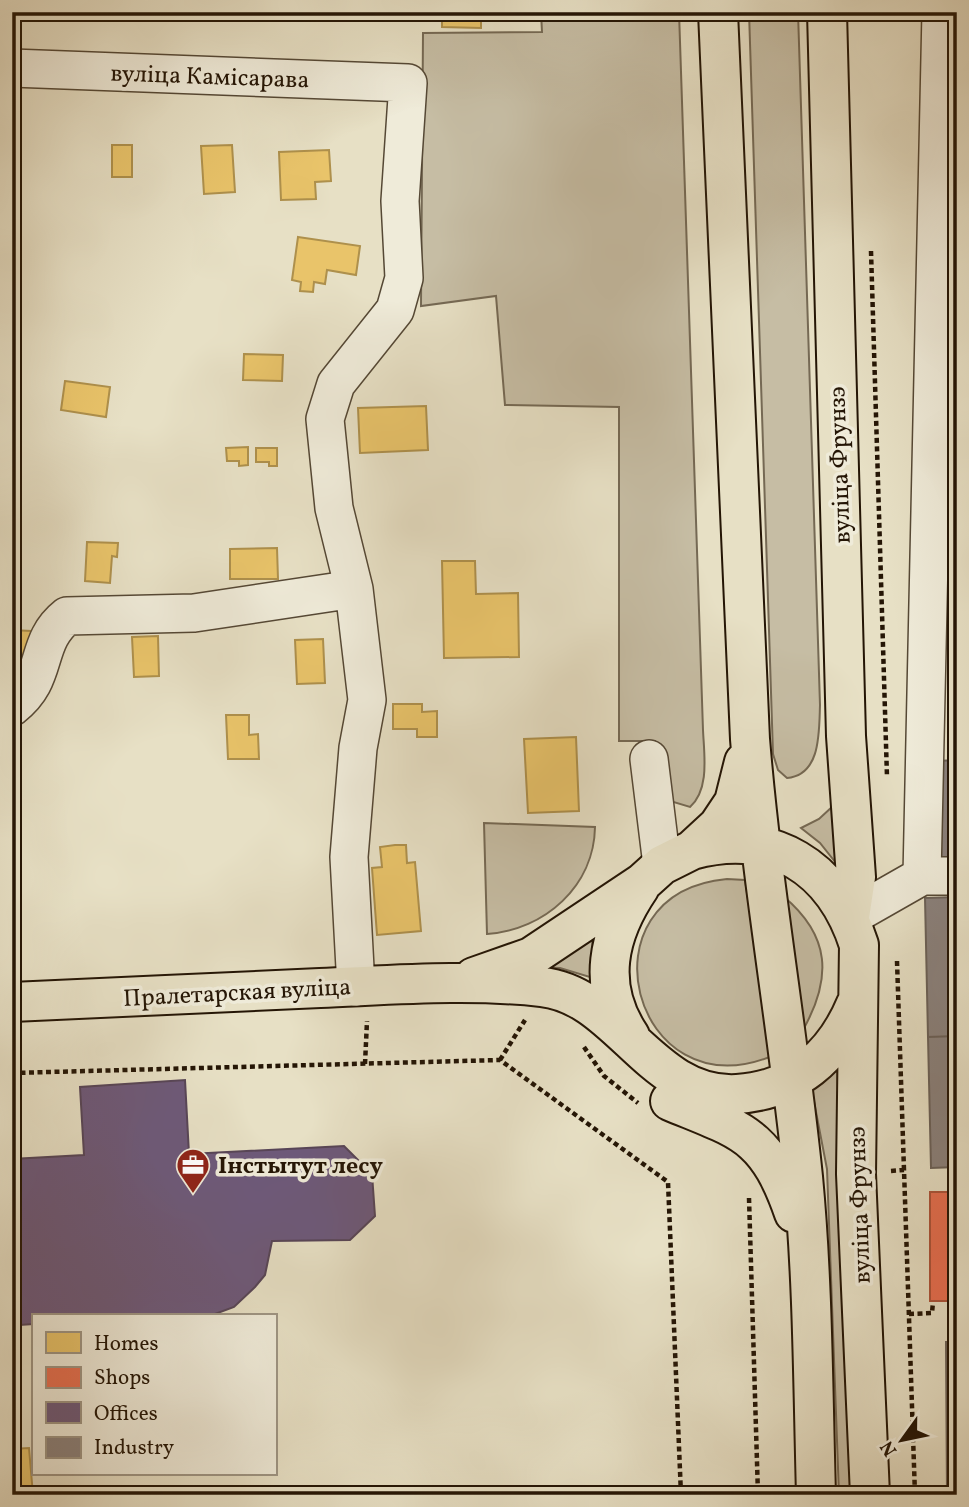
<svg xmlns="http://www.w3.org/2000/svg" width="969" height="1507" viewBox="0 0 969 1507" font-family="Vollkorn,serif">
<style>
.green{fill:#c6bda4;stroke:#756954;stroke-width:2}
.homes{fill:#e9c46a;stroke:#ae904c;stroke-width:2}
.shops{fill:#e76f51;stroke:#ac543a;stroke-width:2}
.offices{fill:#6d597a;stroke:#574557;stroke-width:2}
.industry{fill:#8a817c;stroke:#6b6158;stroke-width:2}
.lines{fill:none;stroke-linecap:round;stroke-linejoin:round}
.minor-casing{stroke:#554835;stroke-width:40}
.major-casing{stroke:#241505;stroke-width:42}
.path{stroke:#241505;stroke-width:4.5;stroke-dasharray:5 3.5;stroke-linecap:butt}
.minor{stroke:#efebd9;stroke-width:37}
.major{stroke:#e7e0c5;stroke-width:38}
.labels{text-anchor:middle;stroke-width:7;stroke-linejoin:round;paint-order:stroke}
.street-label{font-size:24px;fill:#241505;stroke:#efebd9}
.poi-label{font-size:24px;font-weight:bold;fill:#241505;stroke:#efebd9;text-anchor:start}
</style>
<rect width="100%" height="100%" fill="#e7e0c5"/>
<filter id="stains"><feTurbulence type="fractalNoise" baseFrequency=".00286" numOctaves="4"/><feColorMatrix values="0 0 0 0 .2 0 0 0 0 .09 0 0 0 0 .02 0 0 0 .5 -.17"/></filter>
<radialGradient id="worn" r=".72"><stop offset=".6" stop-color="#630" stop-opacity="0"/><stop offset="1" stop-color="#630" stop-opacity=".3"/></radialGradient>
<path class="green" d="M541,12h138l24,718c1,24 7,59 -13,77l-20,-6 -12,-21 -3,-39h-36v-334l-114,-2 -9,-109 -75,10 2,-273 119,-1z
M749,12h49l22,693c-1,27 1,70 -33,73l-9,-8 -5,-16z
M833,806l3,57 -16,-20 -19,-15 18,-9z
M484,823l111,4c-1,59 -50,103 -108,107z
M727,879l18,1 27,176c-140,57 -196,-163 -45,-177z
M783,896c48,40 49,82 20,134z
M592,931l1,47 -33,-10 -25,-1z
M837,1061l14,434h-12l-12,-326 -16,-83z"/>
<path class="homes" d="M442,12h39v16l-39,-1z
M112,145h20v32h-20z
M232,145l3,47 -31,2 -3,-48z
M329,150l2,31 -16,1 1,17 -35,1 -2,-48z
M298,237l62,9 -4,29 -29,-5 -2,14 -11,-2 -1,10 -13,-1 1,-9 -9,-2z
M12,249h5l1,41h-6z
M244,354l39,1 -1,26 -39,-1z
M65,381l45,6 -4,30 -45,-7z
M426,406l2,44 -68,3 -2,-45z
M248,447v18l-9,1v-5h-12l-1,-13z
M256,448h21v18h-8v-4h-13z
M87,542l31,1 -1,14 -5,-1 -2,27 -25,-2z
M277,548l1,31h-48v-30z
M442,561h33l1,33 42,-1 1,64 -75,1z
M12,630l19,1 -2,39 -17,-1z
M158,636l1,40 -25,1 -2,-40z
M323,639l2,44 -28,1 -2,-44z
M393,704h29v8l15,-1v26h-20v-8h-24z
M226,715h23v20l9,-1 1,25h-31z
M576,737l3,74 -51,2 -4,-74z
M395,845h11l1,18 8,-1 6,69 -44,4 -5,-67 10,-1 -2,-20z
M29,1448l4,47h-21v-46z
M661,1487v8h-60v-5z
M214,1488l48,1v6h-48z"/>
<path class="shops" d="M930,1192h27v109h-27z"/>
<path class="offices" d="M185,1080l4,74 155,-8 28,28 3,42 -25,24 -78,1 -7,34 -10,12 -21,20 -19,7 -182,2v8l-13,1 -4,-77h-4v-89l72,-4 -4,-68z"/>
<path class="industry" d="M957,760v102l-16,1 -4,-102z
M957,897v139l-29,1 -3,-139z
M957,1036v131l-26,1 -3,-131z
M946,1342h11v153h-10z"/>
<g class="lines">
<defs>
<path id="minor" d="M12,68l396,15 -8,118 4,77 -9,32 -59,74 -11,35 9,89 20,81 -160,24 -127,3c-34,27 -17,62 -55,91
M354,589l13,111 -9,48 -9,109 7,130
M649,759l13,106
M922,876l19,-864
M850,917l72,-41h35"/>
<path id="major" d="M718,12l32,727c12,147 38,291 53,438 10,105 10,212 13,318
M827,12l19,724 10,141 -6,40
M692,850c81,-22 142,17 167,95l-3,229 14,321
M474,977l57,-20 111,-74 20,-18 30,-15 26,-24 16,-24 10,-40
M12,1002c103,-5 205,-9 308,-14 74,-3 148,-9 222,-1 77,8 109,112 195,107 59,-4 97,-37 119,-90
M630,1036c-34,-51 -22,-102 10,-149
M670,1101c72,30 96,32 124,112"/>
</defs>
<use href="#minor" class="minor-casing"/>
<use href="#major" class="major-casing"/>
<path class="path" d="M871,251l16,526
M897,961l7,209
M584,1047l20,29 34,27
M500,1060l25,-40
M365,1064l2,-43
M12,1073l488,-13 168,122 13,313
M891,1171l13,-1 11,325
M749,1198l9,297
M909,1314l23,-1 1,-11"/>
<use href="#minor" class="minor"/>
<use href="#major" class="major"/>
</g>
<defs>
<symbol id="office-pin" viewBox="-11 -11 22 30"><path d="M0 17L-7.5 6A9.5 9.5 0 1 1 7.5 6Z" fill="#8f2418" stroke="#efebd9"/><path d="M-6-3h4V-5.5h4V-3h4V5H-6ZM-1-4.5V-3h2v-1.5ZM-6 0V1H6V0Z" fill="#fff"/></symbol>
</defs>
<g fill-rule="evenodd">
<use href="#office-pin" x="174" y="1146" width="38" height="52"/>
</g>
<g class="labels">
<g class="street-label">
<text transform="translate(210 76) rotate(2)" y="8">вуліца Камісарава</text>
<text transform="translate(839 465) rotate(-92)" y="8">вуліца Фрунзэ</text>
<text transform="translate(237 992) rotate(-3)" y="8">Пралетарская вуліца</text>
<text transform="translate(859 1205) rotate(-92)" y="8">вуліца Фрунзэ</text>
</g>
<g class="poi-label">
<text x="218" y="1173">Інстытут лесу</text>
</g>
</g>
<rect width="969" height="1507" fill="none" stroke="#e7e0c5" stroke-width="42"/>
<rect x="14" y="14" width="941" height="1479" fill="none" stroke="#241505" stroke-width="3.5"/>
<rect x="21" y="21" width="927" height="1465" fill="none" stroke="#241505" stroke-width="2"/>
<rect x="32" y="1314" width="245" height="161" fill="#efebd9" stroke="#9e9584" stroke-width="2"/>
<rect x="46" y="1332" width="35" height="21" fill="#e9c46a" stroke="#9e9584" stroke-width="2"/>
<text x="94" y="1350" font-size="21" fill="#241505">Homes</text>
<rect x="46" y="1367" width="35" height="21" fill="#e76f51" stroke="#9e9584" stroke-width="2"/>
<text x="94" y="1384" font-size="21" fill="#241505">Shops</text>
<rect x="46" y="1402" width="35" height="21" fill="#6d597a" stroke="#9e9584" stroke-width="2"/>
<text x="94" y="1420" font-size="21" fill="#241505">Offices</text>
<rect x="46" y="1437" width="35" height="21" fill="#8a817c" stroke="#9e9584" stroke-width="2"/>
<text x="94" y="1454" font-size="21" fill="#241505">Industry</text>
<g transform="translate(902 1440) rotate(237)" stroke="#efebd9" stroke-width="5" paint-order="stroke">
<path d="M0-5L12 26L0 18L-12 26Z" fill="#241505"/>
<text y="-10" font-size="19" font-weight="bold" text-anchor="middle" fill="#241505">N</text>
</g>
<rect width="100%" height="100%" filter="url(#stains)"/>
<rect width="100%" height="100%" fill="url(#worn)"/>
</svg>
